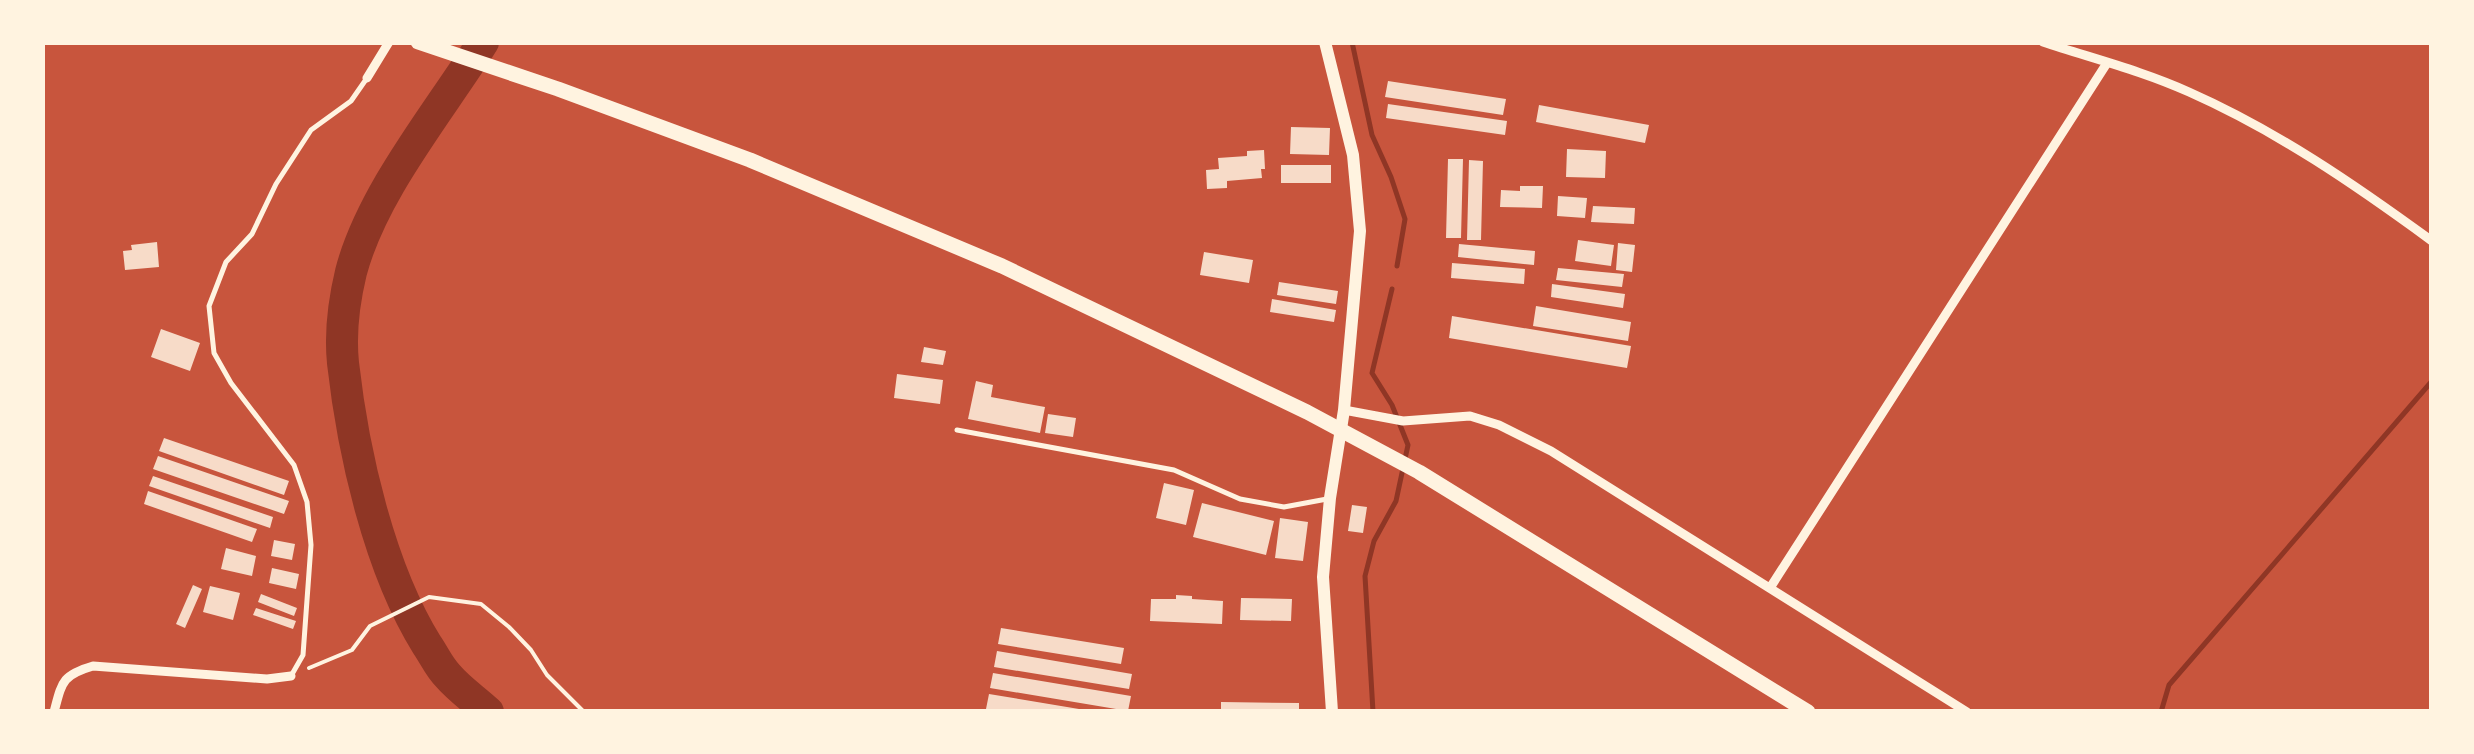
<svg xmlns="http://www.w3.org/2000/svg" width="2474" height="754" viewBox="0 0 2474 754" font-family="'Sofia Sans Condensed',sans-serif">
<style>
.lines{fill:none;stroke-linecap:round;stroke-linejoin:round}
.stream{stroke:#8f3625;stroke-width:5}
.river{stroke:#8f3625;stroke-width:32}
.building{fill:#f7dbc8}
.path{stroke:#fff3e0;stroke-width:4}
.service{stroke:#fff3e0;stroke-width:5}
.minor{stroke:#fff3e0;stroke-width:9}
.secondary{stroke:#fff3e0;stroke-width:12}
.motorway{stroke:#fff3e0;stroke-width:15}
</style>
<rect width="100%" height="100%" fill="#c8553d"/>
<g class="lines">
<path class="stream" d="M1352,42l20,93 19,42 14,42 -8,47
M1373,712l-8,-136 9,-35 22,-40 12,-56 -16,-40 -20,-32 20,-84
M2161,712l8,-27 263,-304"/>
<path class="river" d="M483,42c-44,70 -111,150 -132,230 -7,29 -11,61 -8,91 10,89 36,205 84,282 7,10 12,22 21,31 11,13 27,24 40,36"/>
</g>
<path class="building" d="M1388,81l118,18 -3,16 -118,-18z
M1388,104l119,17 -2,14 -119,-17z
M1539,105l110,20 -4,18 -109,-21z
M1291,127l39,1 -1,27 -39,-1z
M1567,149l39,2 -1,27 -39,-1z
M1264,150l1,19h-4l1,9 -35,3v7l-20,1 -1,-19 13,-1 -1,-11 29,-2v-5z
M1448,159h15l-2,79h-15z
M1469,160l14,1 -2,79h-14z
M1281,165h50v18h-50z
M1520,186h23l-1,22 -42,-1 1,-17 19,1z
M1558,196l29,2 -2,20 -28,-2z
M1593,206l42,2 -1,16 -43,-2z
M1578,240l36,5 -3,21 -36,-5z
M157,242l2,25 -34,3 -2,-19 9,-1 -1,-5z
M1618,243l17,2 -3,27 -16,-2z
M1459,244l76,7 -1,14 -76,-8z
M1204,252l49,8 -4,23 -49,-8z
M1452,263l73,6 -1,15 -73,-6z
M1558,268l66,6 -2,13 -66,-7z
M1279,282l59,9 -2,13 -59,-9z
M1552,284l73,10 -2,14 -72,-11z
M1272,299l64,11 -2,12 -64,-10z
M1536,306l95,16 -3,19 -95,-15z
M1452,316l179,30 -4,22 -178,-30z
M161,329l39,14 -10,28 -39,-14z
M924,347l22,4 -3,14 -22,-3z
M897,374l46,6 -3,24 -46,-6z
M976,381l17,4 -2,12 54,10 -5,26 -72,-14z
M1048,414l28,4 -3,19 -28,-4z
M164,438l125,43 -5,14 -125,-44z
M158,456l131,45 -5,13 -131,-45z
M153,476l120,41 -3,11 -121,-42z
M1164,483l30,7 -8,35 -30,-7z
M148,491l109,38 -5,13 -108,-38z
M1202,503l72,18 -8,34 -73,-18z
M1352,505l15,2 -4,26 -15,-2z
M1280,518l28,4 -5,39 -28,-3z
M274,540l21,4 -3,16 -21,-4z
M226,548l30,8 -4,20 -31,-7z
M272,568l27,6 -3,15 -27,-6z
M193,585l9,4 -17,39 -9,-4z
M210,586l30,7 -7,27 -30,-8z
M261,594l36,14 -3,8 -36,-14z
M1176,595l16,1v3l31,2 -1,23 -72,-3 1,-22h25z
M1241,598l51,1 -1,22 -51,-1z
M256,608l40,13 -3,8 -40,-14z
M1001,628l123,20 -3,16 -123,-20z
M997,651l135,23 -3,15 -135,-22z
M993,673l138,23 -3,15 -138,-23z
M989,694l90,15v3h-76l-17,-3z
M1221,702l78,1v9h-78z"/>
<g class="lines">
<path class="path" d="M309,668l43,-18 18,-24 59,-29 52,7 28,23 22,23 16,25 37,37"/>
<path class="service" d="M957,430l217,40 66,29 44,8 43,-8
M291,676l12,-21 8,-110 -4,-43 -13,-37 -63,-82 -17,-30 -5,-47 17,-44 26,-28 24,-50 35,-54 40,-29 16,-23"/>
<path class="minor" d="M2043,42c48,16 100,29 146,50 88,39 165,92 243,149
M367,78l22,-36
M1344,410l59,11 67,-5 29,9 52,26 416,261
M1770,588l337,-525
M54,712c8,-30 8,-37 39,-46l174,13 24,-3"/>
<path class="secondary" d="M1325,42l28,113 7,76 -16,179 -14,88 -7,79 9,135"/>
<path class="motorway" d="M418,42l140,47 192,71 252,106 305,146 112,60 389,240"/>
</g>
<rect width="2474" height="754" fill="none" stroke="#fff3e0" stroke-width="90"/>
</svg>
